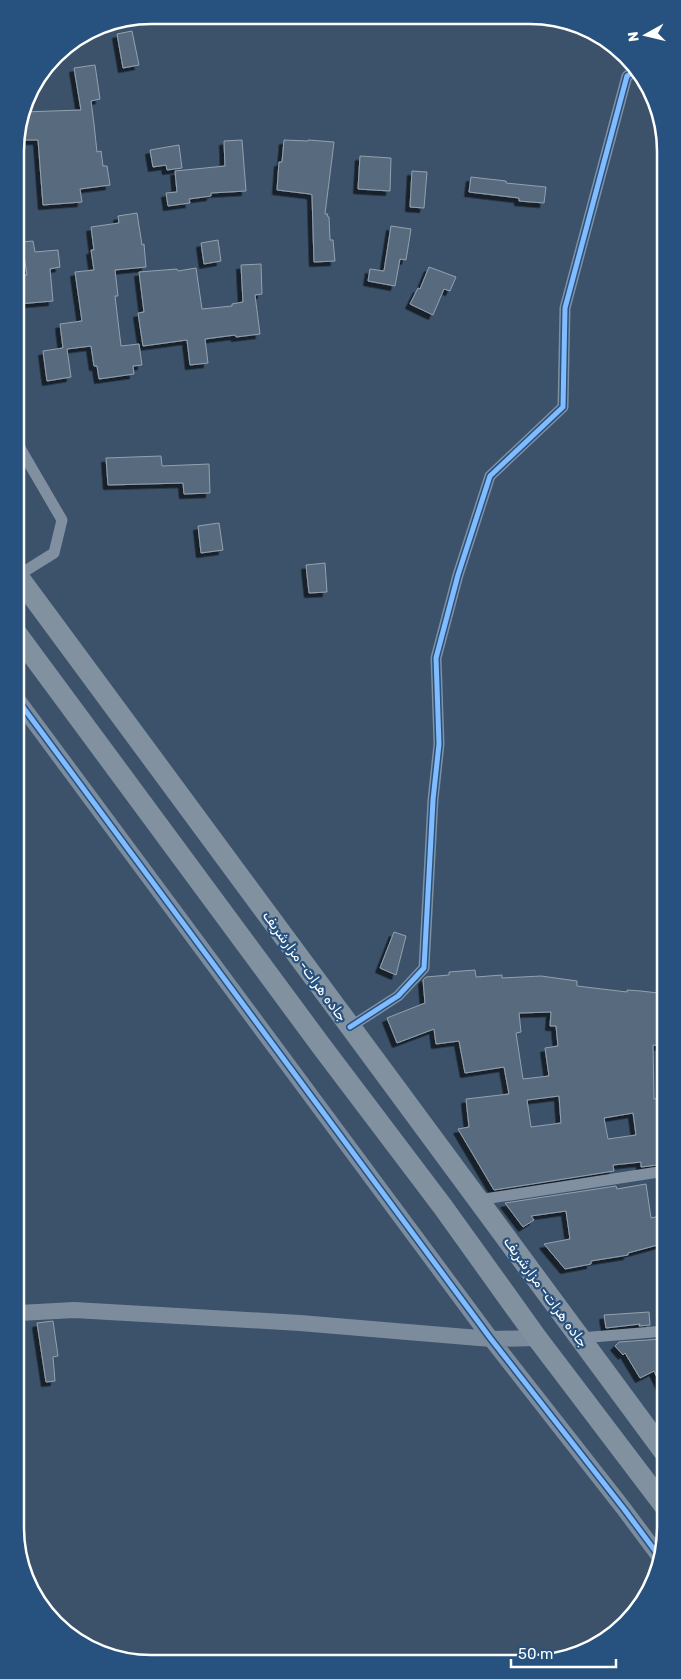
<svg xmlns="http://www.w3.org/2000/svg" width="681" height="1679" viewBox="0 0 681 1679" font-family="Rubik,Vazirmatn,sans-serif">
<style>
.building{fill:#586a7d;stroke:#94a1af;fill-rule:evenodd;filter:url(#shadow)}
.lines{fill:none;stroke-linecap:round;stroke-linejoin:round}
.street{stroke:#8090a1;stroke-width:11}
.secondary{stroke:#7c8c9d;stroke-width:16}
.highway{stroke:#8191a0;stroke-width:21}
.cycleway-casing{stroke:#27517e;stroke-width:8}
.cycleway{stroke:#80bcff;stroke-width:5}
.labels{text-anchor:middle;stroke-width:4.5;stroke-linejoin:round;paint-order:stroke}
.street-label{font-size:14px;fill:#fff;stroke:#27517e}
.rim{fill:none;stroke:#fff;stroke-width:2.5}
</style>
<defs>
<filter id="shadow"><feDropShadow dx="-4.5" dy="4.5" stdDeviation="0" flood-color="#0009"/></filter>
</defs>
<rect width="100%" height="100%" fill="#3b526a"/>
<path class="building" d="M132,31l7,34 -16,3 -6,-34z
M95,65l5,34 -9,2 3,23 3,28 4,-1 2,15h4l3,19 -30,4 2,13 -39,3 -5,-65h-20l-1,-7 6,-21 58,-2 -7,-42z
M242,140l4,51 -35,2v3l-22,3 1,4 -22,3 -2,-13 11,-1 -2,-21 50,-5 -1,-25z
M284,140l24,1v-1l26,2 -9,72h3l-1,2 2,1 1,23h3l2,21 -21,1 -2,-67 -2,-1 -33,-4 2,-28h3z
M179,145l3,23 -15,2 -1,-5 -13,2 -3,-17z
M360,156l31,2 -1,33 -32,-2z
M412,171l15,1 -3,36 -14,-1z
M471,177l35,4v2l40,4 -2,16 -25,-2v-3l-50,-6z
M137,213l5,32 2,-1 2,23 -31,3 3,26h-3l6,50 18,-2 3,21 -9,1 1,8 -35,5 -2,-13h-3l-3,-20 -24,3 4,28 -24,4 -4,-30 20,-3 -3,-24 22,-3 -7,-49 19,-2 -3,-20h3l-3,-23 28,-4 -1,-7z
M391,226l20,3 -5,31 -6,-1 -5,27 -27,-5 2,-12 14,2z
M218,240l3,21 -17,3 -3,-21z
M33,241l2,11 23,-2 2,17 -10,2 3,32 -35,3 -2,-28 11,-1 -5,-33z
M261,264l1,30 -7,1 5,39 -24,3 -1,-2 -30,4 3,24 -18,2 -3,-25 -44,6 -5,-33 6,-1 -5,-40 38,-3 1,2 18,-3 6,41 30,-3v-2l11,-2 -2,-37z
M429,267l27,10 -6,14 -6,-2 -11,26 -23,-11 8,-16 2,1z
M161,456l1,10 47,-2 1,29 -26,1 -1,-11 -75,2 -2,-27z
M219,523l4,27 -22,3 -3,-27z
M325,563l2,29 -18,1 -3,-28z
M394,932l12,4 -10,39 -16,-7z
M475,970l1,7 26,-2v3l39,-2 36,5v5l50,6v-2l14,1 17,2v2l6,1v50l-11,-1 1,54 10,-1 1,66 -24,3v-5l-28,3 1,6 -120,19 -36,-61 11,-2 -3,-28 43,-5 -5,-27 -39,6 -6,-32 -23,3 -2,-15 -37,14 -10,-25 38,-15 -2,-23 3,-3 23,-2v-3zM551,1012l-1,14h6l2,20 -13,2 4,28 -26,3 -7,-46 5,-1 -2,-19zM559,1096l2,27 -30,4 -4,-27zM633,1113l3,22 -28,4 -4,-21z
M646,1184l5,34 14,-3v28l-37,10v2l-37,6v3l-26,5 -21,-25 26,-5 -4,-28 -35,5 3,4 -11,7 -18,-24 111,-17 1,3z
M649,1312l1,13 -11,1 1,-2 -34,4 -2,-13z
M53,1321l5,35 -5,1 2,24 -9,1 -9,-59z
M661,1339l4,7v48l-11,-23 -14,7 -15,-25 -2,2 -8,-9 4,-4z"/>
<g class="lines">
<path class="street" d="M16,441l46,79 -8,33 -37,23
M350,1027l48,-31 26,-28 9,-168 6,-56 -3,-86 22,-83 32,-99 73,-69 2,-99 62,-232 7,-4
M478,1200l187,-29
M580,1338l85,-7"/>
<path class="secondary" d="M17,699l474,640 133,170 35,47
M19,1313l55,-3 226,13 191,16 46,-1"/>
<path class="highway" d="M17,575l648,878
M17,634l305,413 121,160 94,131 129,170"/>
<defs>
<path id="cycleway" d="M17,699l474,640 133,170 35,47
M350,1027l48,-31 26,-28 9,-168 6,-56 -3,-86 22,-83 32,-99 73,-69 2,-99 62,-232 7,-4"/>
</defs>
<use href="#cycleway" class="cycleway-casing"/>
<use href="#cycleway" class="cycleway"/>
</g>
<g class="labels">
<g class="street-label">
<text transform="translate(305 966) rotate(54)" y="5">جاده هرات- مزارشریف</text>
<text transform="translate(546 1292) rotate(54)" y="5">جاده هرات- مزارشریف</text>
</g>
</g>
<path d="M0 0H681V1679H0ZM151 24H530A127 127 0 0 1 657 151V1528A127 127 0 0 1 530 1655H151A127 127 0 0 1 24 1528V151A127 127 0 0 1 151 24Z" fill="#27517e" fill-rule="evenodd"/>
<path class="rim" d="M151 24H530A127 127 0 0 1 657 151V1528A127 127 0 0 1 530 1655H151A127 127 0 0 1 24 1528V151A127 127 0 0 1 151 24Z"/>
<g transform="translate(646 35) rotate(262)" stroke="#27517e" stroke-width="4" paint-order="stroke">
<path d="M0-4L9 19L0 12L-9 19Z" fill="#ffffff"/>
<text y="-8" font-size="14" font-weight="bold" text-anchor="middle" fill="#ffffff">N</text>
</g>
<path d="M511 1659v8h105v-8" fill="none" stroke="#ffffff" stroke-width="2.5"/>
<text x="518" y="1659" font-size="15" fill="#ffffff" stroke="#27517e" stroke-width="4" paint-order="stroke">50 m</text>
</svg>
